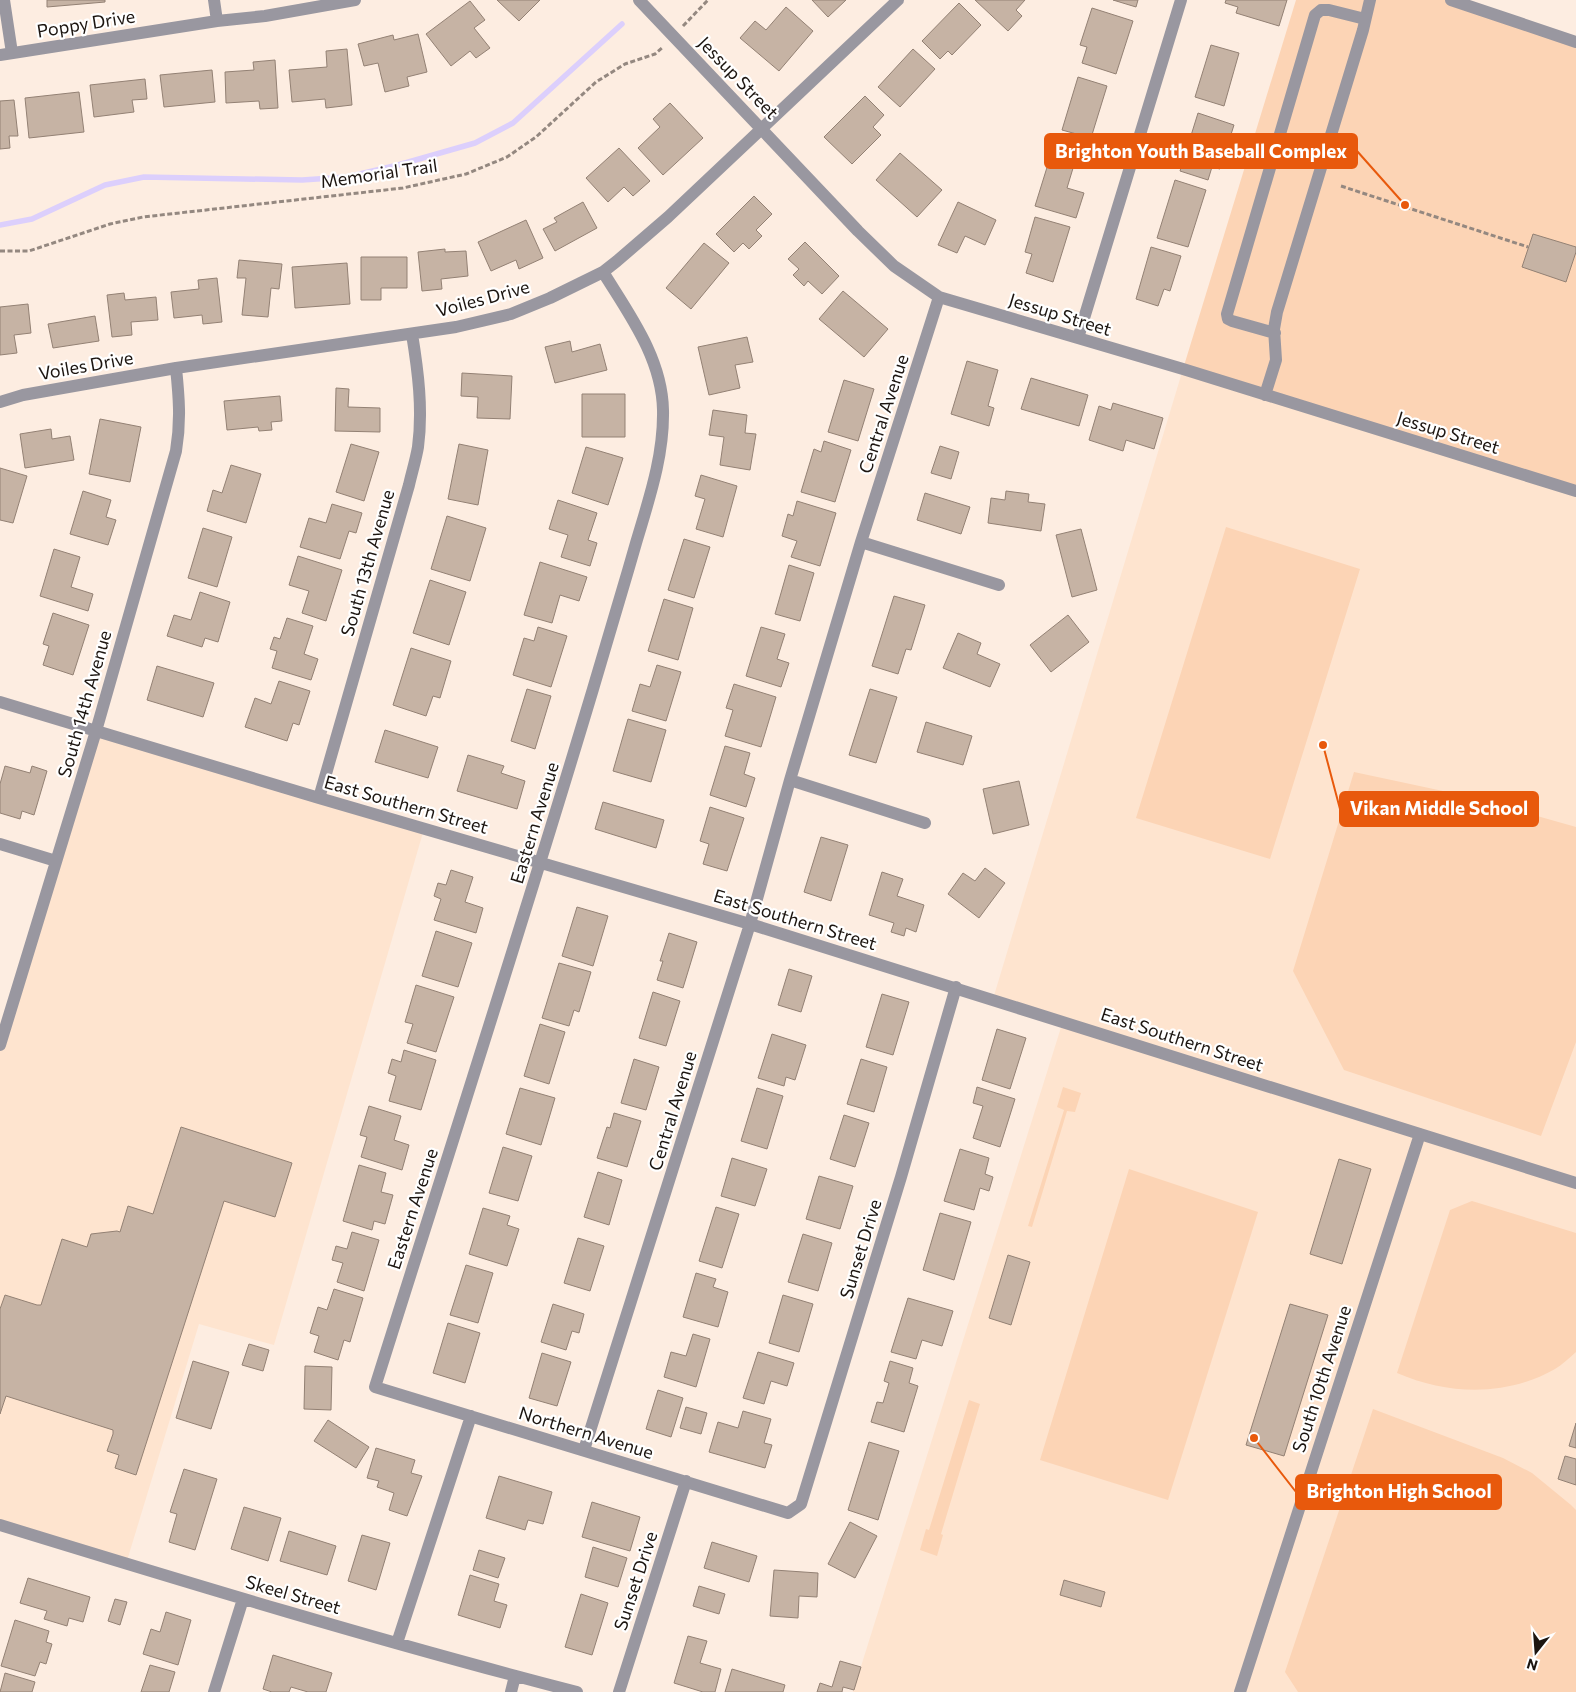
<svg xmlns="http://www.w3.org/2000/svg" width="1576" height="1692" viewBox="0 0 1576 1692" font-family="Commissioner,sans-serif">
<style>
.built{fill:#fee4cf}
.green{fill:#fcd4b5}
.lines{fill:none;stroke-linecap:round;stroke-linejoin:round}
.stream{stroke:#dccffc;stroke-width:5.5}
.building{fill:#c6b3a4;stroke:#938174}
.path{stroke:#948880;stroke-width:3;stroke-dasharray:5 2.5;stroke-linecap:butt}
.minor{stroke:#9997a0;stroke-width:12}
.labels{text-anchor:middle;stroke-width:4.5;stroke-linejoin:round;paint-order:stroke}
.street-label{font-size:18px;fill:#1c1510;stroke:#fff}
.leader{fill:none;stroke:#e8590c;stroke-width:2}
.callout-dot{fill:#e8590c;stroke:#fff;stroke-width:2}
.callout{fill:#e8590c;stroke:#e8590c;stroke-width:2}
.callout-label{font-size:19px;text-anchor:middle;font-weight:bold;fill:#fff}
</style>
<rect width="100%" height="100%" fill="#fdede1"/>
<path class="built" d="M1183,369l393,122v1201h-723l210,-671 -70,-22z
M96,731l328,98 -150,516 -75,-21 -73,240 -126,-39v-480z"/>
<path class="green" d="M1296,0h155l125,42v449l-393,-122z
M1226,527l134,42 -90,290 -134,-41z
M1354,772l117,25 105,30v215l-35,94 -197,-66 -51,-99z
M1063,1087l18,6 -6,19 -8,-1 -35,116 -4,-1 36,-116 -7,-3z
M1129,1169l129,43 -90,288 -128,-40z
M1472,1201l104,32v119c-7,6 -14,13 -21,17 -49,28 -107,26 -158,4l53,-163z
M969,1400l11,4 -39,130 2,1 -6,21 -17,-6 6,-21 3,1z
M1373,1409l130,49 29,15 39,32 5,5v182h-278l-13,-20z"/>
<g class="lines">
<path class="stream" d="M0,225l32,-6 73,-34 39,-8 158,3 45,-3 51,-12 77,-22 38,-20 109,-99"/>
</g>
<path class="building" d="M47,0h58v2l-58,5z
M497,0h43l-21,21z
M812,0h34l-18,17z
M975,0h50l-9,10 6,6 -14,15z
M1113,0h25l-2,7z
M1226,0h61l-8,26 -43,-13 2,-6 -13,-4z
M470,1l15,19 -11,8 16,20 -14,10 -6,-7 -19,15 -25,-32z
M959,3l22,22 -29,30 -4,-4 -8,8 -18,-18z
M786,7l27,24 -34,40 -39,-33 15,-17 11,9z
M1092,8l41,13 -17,53 -34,-11 5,-16 -7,-2z
M418,34l9,38 -20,5 2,9 -24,6 -7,-29 -14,3 -6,-22 35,-9 1,5z
M1211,45l28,8 -15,53 -29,-9z
M347,49l5,56 -26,3 -1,-9 -33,3 -3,-32 38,-3 -1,-16z
M913,49l22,20 -35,38 -22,-20z
M275,60l3,48 -18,1 -1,-8 -33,2 -1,-31 29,-2 -1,-8z
M212,70l3,32 -51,5 -4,-32z
M1078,77l29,9 -16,52 -29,-8z
M145,79l2,20 -15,1 2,12 -40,5 -4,-32z
M79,92l5,40 -55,6 -4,-40z
M865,96l19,19 -11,12 8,8 -29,29 -28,-27z
M14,100l4,36h-9l1,12 -10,1v-48z
M670,103l33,35 -40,37 -25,-27 22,-21 -7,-8z
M1198,113l36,12 -14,44 -8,-2 -4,13 -28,-9z
M619,148l31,33 -17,15 -9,-9 -16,15 -22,-24z
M1053,148l24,7 -10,33 17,5 -8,25 -41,-12z
M900,153l42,37 -25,27 -41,-37z
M1175,180l31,10 -18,57 -31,-9z
M754,196l18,18 -16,16 6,6 -13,13 -6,-6 -9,9 -18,-18z
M583,202l14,26 -42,23 -12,-22 14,-7 -3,-4z
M958,202l38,18 -11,25 -20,-9 -8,17 -19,-8z
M1035,217l35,10 -17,55 -27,-9 6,-19 -7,-2z
M526,220l17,38 -24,11 -3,-9 -25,11 -13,-29z
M1533,234l43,13v5l-10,30 -44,-15z
M805,242l34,34 -17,18 -14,-13 -4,5 -11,-11 6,-6 -11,-10z
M704,243l25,20 -38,46 -25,-21z
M1151,247l30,9 -11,35 -6,-2 -6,17 -22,-7z
M445,249v3l21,-1 2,25 -27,3 1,10 -20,2 -4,-39z
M361,257h46v31h-26v12h-20z
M239,260l43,4 -3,25 -8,-1 -3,29 -26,-2 4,-37h-9z
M347,263l3,41 -55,4 -3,-41z
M217,278l5,44 -19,2 -1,-9 -28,3 -3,-26 28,-3 -1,-9z
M843,291l45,38 -24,28 -45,-38z
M124,293l1,7 31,-3 2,23 -27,2 1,13 -20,2 -5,-42z
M28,304l3,29 -17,2 3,18 -17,2v-48z
M95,316l4,25 -46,7 -5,-24z
M747,337l6,25 -18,3 5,23 -31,7 -11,-48z
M570,341l2,11 28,-8 7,26 -52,13 -10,-36z
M967,361l31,9 -10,36 6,2 -5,18 -38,-12z
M462,373l50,3 -2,43 -33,-1 1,-21 -17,-1z
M1031,378l57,17 -9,31 -58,-17z
M844,380l30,9 -16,52 -30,-9z
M336,388l13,1 -1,18 32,1v24l-45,-1z
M582,394h43v43h-43z
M280,396l2,25 -11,1 1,8 -13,1 -1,-4 -31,3 -3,-29z
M1113,403l50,15 -9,31 -28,-9 -3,11 -34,-11 10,-34 12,4z
M713,410l34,5 -2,18 11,1 -6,36 -30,-5 4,-28 -15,-2z
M100,419l41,8 -11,55 -41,-8z
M51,429l1,10 18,-3 4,24 -49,8 -5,-34z
M824,441l27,9 -16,52 -34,-10 13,-43 7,3z
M351,444l28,8 -15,49 -28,-9z
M459,444l29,6 -10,55 -30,-6z
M940,446l19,6 -8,27 -20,-6z
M586,447l37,11 -15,47 -36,-12z
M231,465l30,9 -15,49 -39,-12 6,-21 9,3z
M0,468l27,8 -14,47 -13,-3z
M701,475l36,11 -14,51 -27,-8 9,-30 -10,-3z
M83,491l28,9 -5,17 10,3 -8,25 -38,-11z
M1006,491l23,3 -1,8 17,2 -4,27 -53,-8 3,-25 14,2z
M925,493l45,14 -9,27 -44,-14z
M558,500l39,13 -9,27 9,3 -7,23 -29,-9 7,-22 -19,-6z
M797,501l39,12 -16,53 -29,-9 6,-16 -15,-5 6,-22 5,2z
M332,504l30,9 -6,20 -7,-2 -9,28 -40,-12 9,-29 17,5z
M447,516l39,12 -16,53 -39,-12z
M203,528l29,9 -15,50 -29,-9z
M1081,529l16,61 -25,7 -16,-62z
M684,539l26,8 -16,51 -26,-8z
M54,549l26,8 -9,30 22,7 -5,17 -48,-15z
M298,556l44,14 -16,51 -24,-8 7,-22 -20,-6z
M540,562l47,15 -8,24 -19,-6 -8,28 -28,-8z
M789,565l25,8 -14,48 -25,-7z
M430,580l36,12 -17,53 -36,-12z
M200,592l30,10 -12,40 -13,-4 -3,9 -35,-11 7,-21 17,5z
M894,596l31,9 -14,45 -5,-1 -8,25 -26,-8z
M664,599l29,9 -15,52 -30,-9z
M53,613l36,12 -16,50 -30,-10 6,-19 -6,-2z
M1068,615l21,27 -38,30 -21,-27z
M287,618l26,8 -9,28 14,5 -7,21 -39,-12 5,-17 -7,-2 4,-12 6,2z
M538,627l29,9 -16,51 -38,-12 11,-37 10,3z
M761,627l24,7 -8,25 12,4 -8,24 -35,-11z
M958,633l23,10 -4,11 23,10 -10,23 -47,-19z
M411,648l40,13 -11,37 -7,-2 -7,20 -33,-11z
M657,665l24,7 -15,49 -34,-10 8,-27 10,3z
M157,666l57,17 -11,34 -56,-17z
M279,681l31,10 -11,34 -6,-2 -6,18 -42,-14 10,-29 16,6z
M734,684l42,13 -15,50 -36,-11 8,-26 -7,-2z
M527,689l24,7 -16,53 -24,-8z
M870,689l27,8 -21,66 -27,-8z
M628,719l38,11 -15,52 -38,-11z
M926,722l46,14 -9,29 -46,-13z
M385,730l53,17 -10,31 -53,-16z
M725,746l25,7 -6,21 11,4 -9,29 -36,-12z
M468,755l36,11 -3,7 24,8 -8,28 -60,-18z
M5,766l25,7 2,-7 15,5 -13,44 -12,-4 -2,8 -20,-6v-29z
M1019,781l10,44 -36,9 -10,-45z
M603,802l61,18 -8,28 -61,-19z
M710,807l34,11 -17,53 -24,-7 6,-20 -9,-3z
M821,837l27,8 -17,56 -27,-9z
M985,868l20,15 -26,35 -31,-24 15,-21 12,8z
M451,870l22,7 -8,25 18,6 -7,25 -42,-13 7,-21 -7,-3 4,-13 8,2z
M882,872l21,7 -6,17 27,9 -8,27 -10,-4 -2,8 -13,-4 3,-9 -25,-8z
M577,907l31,9 -15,50 -31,-10z
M436,931l36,12 -14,44 -36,-11z
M669,933l28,9 -14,46 -26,-8 6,-19h-3z
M559,963l32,9 -12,40 -5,-2 -5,16 -27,-8z
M789,969l23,7 -11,36 -23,-7z
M416,985l38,12 -18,55 -29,-9 6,-19 -8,-2z
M653,992l27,9 -14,45 -27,-8z
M882,994l27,8 -16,53 -27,-8z
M540,1024l25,8 -16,52 -25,-8z
M997,1029l29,9 -16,51 -28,-9z
M772,1034l34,11 -11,35 -9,-3 -2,9 -26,-8z
M404,1050l32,10 -15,50 -32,-9 7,-25 -8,-3 4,-14 9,3z
M634,1059l25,8 -13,43 -25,-7z
M861,1059l26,8 -13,45 -27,-8z
M977,1087l38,12 -15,48 -27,-9 10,-32 -10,-3z
M520,1088l35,10 -14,47 -35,-11z
M757,1088l26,8 -16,53 -26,-8z
M369,1106l32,10 -7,24 15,5 -7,25 -41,-13 6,-20 -7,-2z
M614,1113l27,8 -14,46 -30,-9 10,-31 3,1z
M844,1115l25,8 -14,44 -25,-8z
M181,1127l111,36 -17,54 -51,-16 -88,274 -21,-7 4,-13 -12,-4 6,-17v-4l-107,-34 -6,18v-105l5,-14 32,10h4l21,-66 25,8 4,-13 26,-3 3,1 8,-26 25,8z
M503,1147l29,9 -14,45 -29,-8z
M960,1149l29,9 -4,16 8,3 -4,14 -9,-3 -6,22 -30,-9z
M732,1158l35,11 -12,37 -34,-10z
M1339,1159l32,10 -29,95 -32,-10z
M359,1165l27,8 -5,19 12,3 -8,29 -11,-3 -2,9 -29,-9z
M598,1172l24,8 -13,45 -25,-8z
M819,1176l34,10 -13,43 -34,-10z
M716,1207l23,7 -17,54 -23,-7z
M483,1208l27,8 -3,9 12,4 -12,37 -38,-12z
M940,1213l31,9 -17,58 -31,-10z
M352,1232l27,8 -15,51 -27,-9 6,-19 -11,-3 4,-14 11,3z
M803,1234l29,9 -14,48 -30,-9z
M578,1238l26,8 -14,45 -26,-8z
M1008,1255l22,7 -19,63 -22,-7z
M466,1265l27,8 -15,50 -28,-8z
M696,1273l20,6 -3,8 15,5 -10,35 -35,-10z
M334,1289l29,9 -13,44 -6,-2 -6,20 -24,-8 5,-16 -9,-3 8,-26 9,3z
M783,1295l30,9 -14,48 -30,-9z
M908,1298l45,13 -11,35 -20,-6 -6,19 -25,-7z
M553,1304l31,10 -5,19 -7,-2 -6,19 -25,-8z
M1290,1304l38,11 -44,141 -38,-11z
M448,1323l32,10 -15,50 -32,-10z
M693,1334l17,5 -14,48 -32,-10 7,-25 15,4z
M249,1344l20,6 -6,21 -21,-6z
M758,1352l36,11 -7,23 -16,-5 -7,23 -21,-6z
M542,1353l29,9 -14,44 -28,-8z
M193,1361l36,11 -18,57 -35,-11z
M890,1361l23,7 -4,15 9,3 -14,46 -33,-10 6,-20 6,1 6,-20 -5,-2z
M305,1366l27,1 -1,43 -27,-1z
M658,1390l25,8 -12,39 -25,-8z
M686,1407l21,6 -6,21 -21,-6z
M743,1411l28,8 -7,24 8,2 -7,23 -56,-16 9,-30 20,6z
M328,1420l41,27 -13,21 -42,-27z
M1576,1423v25l-7,-2z
M869,1442l30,9 -21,69 -30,-10z
M376,1448l39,12 -4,13 11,3 -15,40 -18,-6 5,-17 -17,-6 2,-6 -12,-3z
M1565,1456l11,3v26l-18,-6z
M184,1469l33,10 -22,71 -26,-8 8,-28 -7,-2z
M499,1476l53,16 -9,32 -15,-4 -3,10 -39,-12z
M592,1502l48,15 -10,34 -48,-14z
M244,1507l37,11 -13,43 -37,-12z
M850,1522l27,14 -22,42 -27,-14z
M289,1531l47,15 -9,29 -47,-14z
M362,1535l28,8 -14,47 -28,-9z
M712,1542l45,14 -8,26 -45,-14z
M593,1547l34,11 -9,29 -33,-10z
M479,1550l26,8 -7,20 -25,-8z
M774,1570l44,3 -1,24 -18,-1 -1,22 -28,-2z
M470,1575l29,9 -5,17 13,4 -7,23 -42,-13z
M28,1578l62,19 -7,25 -14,-4 -2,8 -23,-7 3,-8 -27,-8z
M1064,1580l41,12 -4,15 -41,-12z
M699,1586l26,8 -6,20 -26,-8z
M581,1594l27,9 -16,52 -27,-8z
M115,1599l12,3 -7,23 -12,-4z
M166,1612l25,8 -13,45 -35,-11 8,-25 9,3z
M15,1620l34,11 -3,11 6,2 -6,20 -6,-2 -5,14 -34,-10z
M688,1636l19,5 -7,22 21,6 -6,23h-12l-29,-9z
M273,1655l59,18 -6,19h-18l-17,-5 -2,5h-17l-9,-3z
M840,1661l21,6 -7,23 -11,-3 -1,5h-25l3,-9 12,4z
M150,1665l25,7 -6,20h-28z
M732,1669l53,16 -2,7h-58z
M5,1673l30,9 -3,10h-32z"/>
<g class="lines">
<path class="path" d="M683,26l25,-26
M1341,186l187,61
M0,251h29l81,-27 33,-7 260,-29 63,-14 41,-17 29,-20 60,-55 29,-18 30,-10 8,-7"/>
<path class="minor" d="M4,0l8,53
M214,0l3,21
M639,0l219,231 36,35 45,31 244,72 393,122
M1451,0l125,42
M0,55l217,-34 48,-5 90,-16
M603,272c26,42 59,86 60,138 1,46 -14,89 -27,133 -14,49 -29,98 -43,146 -70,234 -145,466 -218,698l413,126 13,-9 100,-327 55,-190
M1275,333l-43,-12 -4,-2 -1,-5 88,-299 6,-5h8l36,9
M1078,338l103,-338
M1265,395l11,-35 -2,-31 3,-17 86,-282 7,-30
M0,402l23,-7 153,-27 280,-41 55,-13 39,-16 53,-26 14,-11 51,-44 230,-217
M861,542l138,43
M0,702l319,96 431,126 826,259
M790,780l135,43
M319,798l90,-313c3,-13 7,-26 9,-38 5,-38 0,-76 -6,-113
M0,844l56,17
M0,1045l96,-314 80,-280c5,-30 3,-54 0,-83
M584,1450l166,-526 40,-144 71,-238 78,-245
M0,1525c192,59 383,117 577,167
M397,1643l74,-227
M214,1692l29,-93
M511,1692l4,-16
M619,1692l67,-211
M1240,1692l180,-558"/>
</g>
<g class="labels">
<g class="street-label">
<text transform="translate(86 24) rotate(-9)" y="6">Poppy Drive</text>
<text transform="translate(738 78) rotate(46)" y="6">Jessup Street</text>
<text transform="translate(379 174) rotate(-8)" y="6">Memorial Trail</text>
<text transform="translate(483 299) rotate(-15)" y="6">Voiles Drive</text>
<text transform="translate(1060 315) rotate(17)" y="6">Jessup Street</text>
<text transform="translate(86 366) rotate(-10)" y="6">Voiles Drive</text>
<text transform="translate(884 414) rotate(-72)" y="6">Central Avenue</text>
<text transform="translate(1448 433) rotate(17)" y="6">Jessup Street</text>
<text transform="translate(368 563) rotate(-74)" y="6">South 13th Avenue</text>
<text transform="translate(85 704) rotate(-74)" y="6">South 14th Avenue</text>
<text transform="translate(406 805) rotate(16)" y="6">East Southern Street</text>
<text transform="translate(535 823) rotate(-73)" y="6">Eastern Avenue</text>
<text transform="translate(795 920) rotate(17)" y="6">East Southern Street</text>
<text transform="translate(1182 1040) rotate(18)" y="6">East Southern Street</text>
<text transform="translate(673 1111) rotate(-73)" y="6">Central Avenue</text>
<text transform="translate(413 1209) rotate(-72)" y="6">Eastern Avenue</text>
<text transform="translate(861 1249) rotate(-73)" y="6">Sunset Drive</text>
<text transform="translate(1322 1379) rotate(-72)" y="6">South 10th Avenue</text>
<text transform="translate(586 1433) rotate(17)" y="6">Northern Avenue</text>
<text transform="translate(636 1581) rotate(-72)" y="6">Sunset Drive</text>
<text transform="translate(293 1595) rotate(16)" y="6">Skeel Street</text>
</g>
</g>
<path class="leader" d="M1405 205L1357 151M1323 745L1340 809M1254 1438L1296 1492"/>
<g class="callout-dot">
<circle cx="1405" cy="205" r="5"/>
<circle cx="1323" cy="745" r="5"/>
<circle cx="1254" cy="1438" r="5"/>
</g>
<g class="callout">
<rect x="1045" y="134" width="312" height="34" rx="5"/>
<rect x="1340" y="792" width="198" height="34" rx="5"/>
<rect x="1296" y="1475" width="205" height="34" rx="5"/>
</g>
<g class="callout-label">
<text x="1201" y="158">Brighton Youth Baseball Complex</text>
<text x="1439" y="815">Vikan Middle School</text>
<text x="1399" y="1498">Brighton High School</text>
</g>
<g transform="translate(1536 1652) rotate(197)" stroke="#ffffff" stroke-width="4" paint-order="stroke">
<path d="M0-4L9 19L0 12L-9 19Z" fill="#1c1510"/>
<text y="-8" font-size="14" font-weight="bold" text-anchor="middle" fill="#1c1510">N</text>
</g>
</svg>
